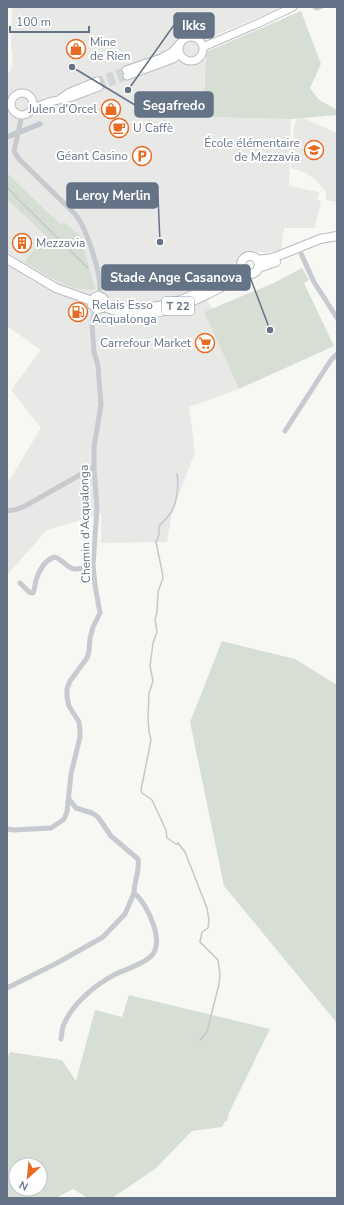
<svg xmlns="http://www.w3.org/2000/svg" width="344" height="1205" viewBox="0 0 344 1205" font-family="'Nunito Sans',sans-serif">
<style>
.built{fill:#e8e8e7}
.green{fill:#d7dfd5;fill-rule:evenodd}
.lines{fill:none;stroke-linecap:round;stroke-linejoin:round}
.stream{stroke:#c1c9cf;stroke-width:1.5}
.canal{stroke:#c1c9cf;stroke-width:5.5}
.secondary-tunnel{stroke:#d2d6d8;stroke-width:7;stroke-dasharray:7 3.5;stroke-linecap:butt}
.secondary-casing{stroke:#b9bdc2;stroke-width:9}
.primary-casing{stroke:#b8bbc0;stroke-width:10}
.street{stroke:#c7cace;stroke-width:5}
.secondary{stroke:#fff;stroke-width:7}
.primary{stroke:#fff;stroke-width:8}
.labels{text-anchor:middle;stroke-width:4;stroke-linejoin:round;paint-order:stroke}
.shield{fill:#fff;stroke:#939daa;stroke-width:1}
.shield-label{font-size:11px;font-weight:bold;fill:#657386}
.poi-label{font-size:12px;fill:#657386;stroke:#fff;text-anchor:start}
.street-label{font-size:12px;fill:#657386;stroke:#fff}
.leader{fill:none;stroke:#657386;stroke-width:1.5}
.callout-dot{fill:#657386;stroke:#fff;stroke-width:1.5}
.callout{fill:#657386;stroke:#657386;stroke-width:1.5}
.callout-label{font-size:13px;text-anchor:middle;font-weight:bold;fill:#fff}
</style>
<rect width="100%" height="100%" fill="#f7f7f4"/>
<path class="built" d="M12,7h273l-79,32 -3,78 88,2 -2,67 30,6 -2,8 4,1 -6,27h-31l-3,22 -15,3 -12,-2 -54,34 12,24 -8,3 35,77 -50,18 6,45 -23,61 -5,29 -66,1v-29l-54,16 -40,45v-91l34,-56 -30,-38 30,-40 -34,-24v-251l4,-5 2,-12 -2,-12z
M301,117l36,16v69l-11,-2v-8l-11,-13 -11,-7 -13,-4 3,-42 3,-7z"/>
<path class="green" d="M301,11l20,53 -11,24 8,11 19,11v5l-46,4 -88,-2 3,-65z
M7,173l54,52 3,-3 16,13 15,54c-25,5 -50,-16 -71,-27l22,-26 -39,-37z
M302,268l7,12 -5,3 30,63 -95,43 -35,-77 72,-30z
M222,641l73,18 42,26v338l-113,-137 -34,-164z
M129,995l141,34 -41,84 -2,8h-2l-3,6 -30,4 -37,38 -43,29h-24l-15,-9 -17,9h-49v-140l3,-6 52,8 14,21 19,-71 27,7zM16,1165h24v24h-24z"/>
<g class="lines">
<path class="stream" d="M7,187l11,12 70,69
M177,474c2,10 0,31 -7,40 -3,5 -8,8 -11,12v9l-3,7 6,29 1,7 -5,14 -1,20 -2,7 2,13 -4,11 -3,23 3,15 -4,12 -1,25 1,14 2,8 -10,50 1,3 10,7 14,30 1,8 9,6 2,-1 7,9 22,56 2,12 -1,8 -6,4 -2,10 18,18 2,14 -1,10 -12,48 -7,8"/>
<path class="canal" d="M7,137l33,-13"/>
<path class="secondary-tunnel" d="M97,81l29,-11
M99,87l28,-11"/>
<defs>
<path id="secondary" d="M179 49a12 12 0 1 1 24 0a12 12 0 1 1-24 0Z
M203,47l56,-24 34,-16
M126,70l35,-12 11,-6 8,-9
M127,76l46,-17 6,-4
M11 104a11 11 0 1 1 22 0a11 11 0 1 1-22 0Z
M61,98l7,-5 29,-12
M32,108l17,-6 23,-5 27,-10"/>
<path id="primary" d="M241 265a9 9 0 1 1 18 0a9 9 0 1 1-18 0Z
M7,259l49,29 36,13
M257,260l16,-2 47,-19 17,-3
M258,268l18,-6
M92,301v4l5,4 5,-1 3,-4
M92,301l3,-4 4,-1 4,2 2,4
M103,307c12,4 25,7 37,7 33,1 78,-24 106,-41
M123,307c36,3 59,-5 89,-22 10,-5 20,-10 29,-17"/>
</defs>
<use href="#secondary" class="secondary-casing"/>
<use href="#primary" class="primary-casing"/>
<path class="street" d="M315,7l2,1 3,-1
M22,115l-8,36 4,7 58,57c10,13 24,55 24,72 0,3 -1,6 -1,9
M298,247l16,35 23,36
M285,431l46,-71 6,-6
M7,510c6,2 12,-2 18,-4l69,-39
M20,583l9,9 4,1c2,-4 2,-8 3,-13 3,-9 9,-20 19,-23 8,3 10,8 16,11 7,3 15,-1 22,-3
M7,829l6,1 38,-2 9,-6 4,-3 3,-7 4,-38 9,-37v-7l-1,-8 -10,-16 -2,-9v-8l3,-8 17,-23 2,-7 1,-13 3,-11 7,-14 -5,-28 -2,-20 4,-57 -3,-41v-20l7,-42 -3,-39 -4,-14 -2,-28 3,-15
M7,988l50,-25 46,-26 22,-23 9,-21
M61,1039c1,-5 1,-11 3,-15 9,-21 32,-40 52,-50 11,-5 24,-9 33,-16 18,-13 -1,-54 -15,-65 0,-11 6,-23 4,-34l-27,-23 -13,-19 -6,-4 -16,-5 -7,-9"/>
<use href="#secondary" class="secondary"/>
<use href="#primary" class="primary"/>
</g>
<defs>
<symbol id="shop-ring" viewBox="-11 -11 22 22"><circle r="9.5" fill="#fff" stroke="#e86b23" stroke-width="1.5"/><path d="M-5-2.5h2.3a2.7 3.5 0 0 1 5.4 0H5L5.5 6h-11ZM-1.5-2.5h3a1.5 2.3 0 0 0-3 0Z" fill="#e86b23"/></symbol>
<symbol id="cafe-ring" viewBox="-11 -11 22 22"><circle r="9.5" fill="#fff" stroke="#e86b23" stroke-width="1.5"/><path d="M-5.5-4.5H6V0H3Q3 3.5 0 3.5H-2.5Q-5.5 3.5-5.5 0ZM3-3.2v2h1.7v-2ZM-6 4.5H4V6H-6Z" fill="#e86b23"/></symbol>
<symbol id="school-ring" viewBox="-11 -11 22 22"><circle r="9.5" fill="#fff" stroke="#e86b23" stroke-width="1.5"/><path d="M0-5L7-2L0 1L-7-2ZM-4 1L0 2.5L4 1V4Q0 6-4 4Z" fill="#e86b23"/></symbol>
<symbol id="parking-ring" viewBox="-11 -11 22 22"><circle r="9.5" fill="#fff" stroke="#e86b23" stroke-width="1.5"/><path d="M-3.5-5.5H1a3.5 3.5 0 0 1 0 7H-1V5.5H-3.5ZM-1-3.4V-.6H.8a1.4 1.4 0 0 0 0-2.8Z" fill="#e86b23"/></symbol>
<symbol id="building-ring" viewBox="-11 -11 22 22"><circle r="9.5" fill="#fff" stroke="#e86b23" stroke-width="1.5"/><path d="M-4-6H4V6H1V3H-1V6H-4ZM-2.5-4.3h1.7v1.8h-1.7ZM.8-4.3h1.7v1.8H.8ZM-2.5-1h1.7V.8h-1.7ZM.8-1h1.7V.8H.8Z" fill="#e86b23"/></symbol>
<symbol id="fuel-ring" viewBox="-11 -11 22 22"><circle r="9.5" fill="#fff" stroke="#e86b23" stroke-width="1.5"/><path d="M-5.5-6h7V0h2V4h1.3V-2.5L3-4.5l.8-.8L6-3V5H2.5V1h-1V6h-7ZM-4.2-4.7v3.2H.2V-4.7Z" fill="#e86b23"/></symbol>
<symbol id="supermarket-ring" viewBox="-11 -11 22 22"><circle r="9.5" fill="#fff" stroke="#e86b23" stroke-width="1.5"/><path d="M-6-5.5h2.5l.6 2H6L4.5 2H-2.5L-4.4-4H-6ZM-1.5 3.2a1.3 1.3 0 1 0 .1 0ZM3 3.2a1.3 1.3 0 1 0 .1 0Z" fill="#e86b23"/></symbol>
</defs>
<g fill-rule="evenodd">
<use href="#shop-ring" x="65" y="38" width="22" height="22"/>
<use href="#shop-ring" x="100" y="98" width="22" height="22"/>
<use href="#cafe-ring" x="108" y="117" width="22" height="22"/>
<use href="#school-ring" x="303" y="139" width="22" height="22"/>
<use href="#parking-ring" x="131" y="145" width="22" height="22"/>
<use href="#building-ring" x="11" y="232" width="22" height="22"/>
<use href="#fuel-ring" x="67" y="301" width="22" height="22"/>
<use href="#supermarket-ring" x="194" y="332" width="22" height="22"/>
</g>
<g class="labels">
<rect class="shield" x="162" y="297" width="32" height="18" rx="3"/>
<g class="shield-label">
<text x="178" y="310">T 22</text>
</g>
<g class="poi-label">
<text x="90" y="46">Mine<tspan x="90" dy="14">de Rien</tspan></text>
<text x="97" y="113" text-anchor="end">Julen d'Orcel</text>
<text x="133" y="132">U Caffè</text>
<text x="300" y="147" text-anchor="end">École élémentaire<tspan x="300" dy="14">de Mezzavia</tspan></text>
<text x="128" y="160" text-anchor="end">Géant Casino</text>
<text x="36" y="247">Mezzavia</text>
<text x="92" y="309">Relais Esso<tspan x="92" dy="14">Acqualonga</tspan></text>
<text x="191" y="347" text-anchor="end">Carrefour Market</text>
</g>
<g class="street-label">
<text transform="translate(85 524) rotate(-91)" y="4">Chemin d'Acqualonga</text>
</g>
</g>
<path class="leader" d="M128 90L174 25M72 67L135 105M160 242L158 196M270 330L250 277"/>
<g class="callout-dot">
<circle cx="128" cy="90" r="4"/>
<circle cx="72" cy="67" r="4"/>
<circle cx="160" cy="242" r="4"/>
<circle cx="270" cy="330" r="4"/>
</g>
<g class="callout">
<rect x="174" y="13" width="40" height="25" rx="4"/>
<rect x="135" y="92" width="78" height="25" rx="4"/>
<rect x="67" y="183" width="91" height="25" rx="4"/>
<rect x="102" y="265" width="148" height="25" rx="4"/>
</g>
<g class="callout-label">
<text x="194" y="30">Ikks</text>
<text x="174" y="110">Segafredo</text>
<text x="113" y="200">Leroy Merlin</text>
<text x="176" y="282">Stade Ange Casanova</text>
</g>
<rect width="344" height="1205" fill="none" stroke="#657386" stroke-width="16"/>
<g transform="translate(28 1177) rotate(207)"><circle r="19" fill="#ffffff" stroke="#c1c7cf"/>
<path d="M0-3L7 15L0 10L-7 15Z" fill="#e86b23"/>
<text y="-6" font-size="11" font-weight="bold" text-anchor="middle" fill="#657386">N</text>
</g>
<path d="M10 26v6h79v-6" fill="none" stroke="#657386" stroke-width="2"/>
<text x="16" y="26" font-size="12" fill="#657386" stroke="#ffffff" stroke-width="3" paint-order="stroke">100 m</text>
</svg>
